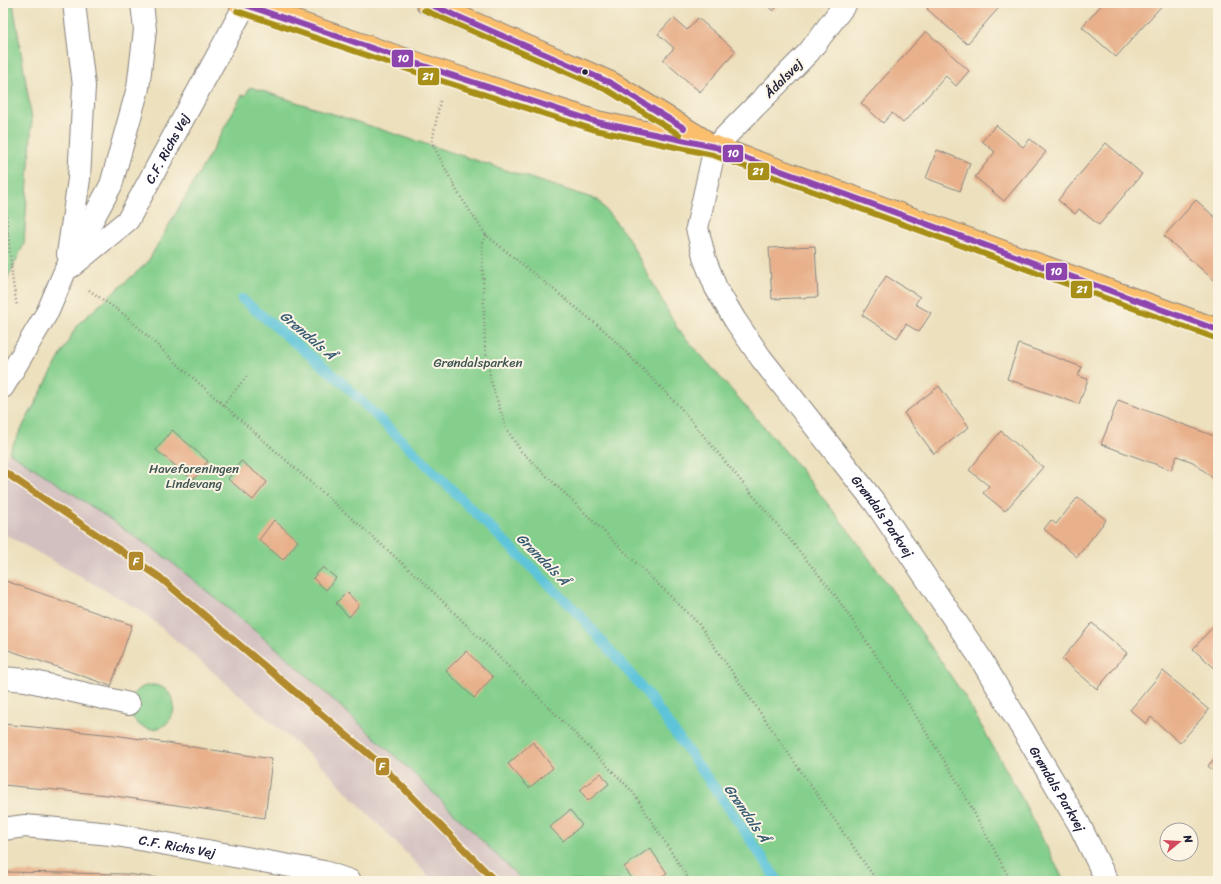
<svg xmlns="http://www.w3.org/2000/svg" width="1221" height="884" viewBox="0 0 1221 884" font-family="Sriracha,sans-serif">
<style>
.industrial{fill:#d2bfbf}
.green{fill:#84cf8c;stroke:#537864}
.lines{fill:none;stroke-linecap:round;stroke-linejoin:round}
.stream{stroke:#5dc4da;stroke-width:10}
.building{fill:#e8b08b}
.minor-casing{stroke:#87817c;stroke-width:24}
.major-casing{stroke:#87817c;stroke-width:24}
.path{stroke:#87817c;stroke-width:2.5;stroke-dasharray:1 3;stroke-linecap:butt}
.minor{stroke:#fff;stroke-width:22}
.major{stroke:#fabe6d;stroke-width:22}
.bus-1-casing{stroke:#fcf5e5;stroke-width:9}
.bus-2-casing{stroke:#fcf5e5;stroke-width:9}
.bus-1{stroke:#8e44ad;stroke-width:6}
.bus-2{stroke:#a78f18;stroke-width:6}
.rail-1-casing{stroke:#fcf5e5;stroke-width:10}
.rail-1{stroke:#b28a2d;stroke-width:7}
.bus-dot{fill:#22223b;stroke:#fcf5e5;stroke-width:1.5}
.labels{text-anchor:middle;stroke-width:4;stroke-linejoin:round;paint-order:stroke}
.street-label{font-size:13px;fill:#22223b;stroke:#fcf5e5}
.park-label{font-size:13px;fill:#3f5653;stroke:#fcf5e5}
.water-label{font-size:14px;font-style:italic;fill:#375b73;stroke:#fcf5e5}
.line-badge{stroke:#fcf5e5;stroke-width:1.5}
.badge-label{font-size:11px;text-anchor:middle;font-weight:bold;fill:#fff}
</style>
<rect width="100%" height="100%" fill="#fcf5e5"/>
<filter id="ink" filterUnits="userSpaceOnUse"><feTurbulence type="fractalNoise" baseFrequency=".025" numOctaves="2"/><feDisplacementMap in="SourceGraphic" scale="8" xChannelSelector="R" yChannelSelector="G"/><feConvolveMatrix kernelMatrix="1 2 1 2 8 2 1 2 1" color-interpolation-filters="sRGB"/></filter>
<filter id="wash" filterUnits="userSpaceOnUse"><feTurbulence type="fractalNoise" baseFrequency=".012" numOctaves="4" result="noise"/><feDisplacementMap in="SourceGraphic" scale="16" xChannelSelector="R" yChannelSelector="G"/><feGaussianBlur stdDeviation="0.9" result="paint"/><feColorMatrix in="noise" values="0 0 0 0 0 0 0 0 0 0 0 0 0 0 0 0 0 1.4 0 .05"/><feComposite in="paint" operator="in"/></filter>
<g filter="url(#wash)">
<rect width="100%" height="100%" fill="#ece0bd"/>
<path class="industrial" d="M9,452l60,39 100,69 113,93 126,115 115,113h-90l-112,-116 -179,-154 -139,-78v-71z"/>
<path class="green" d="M3,3h10l19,117 -8,124 -21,44z
M250,87l348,113 30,38 49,90 116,132 59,75 52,72 61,90 54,96 45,88h-541l-115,-113 -126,-115 -113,-93 -100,-69 -60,-39 68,-127 70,-62 66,-114 29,-54 3,1z
M130 707a22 22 0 1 1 44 0a22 22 0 1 1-44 0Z"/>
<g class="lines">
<path class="stream" d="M242,299l100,83 235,230 68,79 86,120 47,70"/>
</g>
<g id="blocks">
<path class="building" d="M764,3h16l-7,8z
M933,3h70l-36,41 -40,-35z
M1103,3h61l-48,54 -34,-30z
M673,18l14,12 11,-12 38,33 -36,41 -37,-32 11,-12 -16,-14z
M926,31l43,40 -13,15 -10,-10 -43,47 -11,-10 -9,10 -22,-20z
M996,125l27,22 7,-8 16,13 -42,49 -29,-24 20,-25 -13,-11z
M1106,143l36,31 -43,51 -20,-16 -4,5 -17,-14z
M937,150l33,13 -10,28 -34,-13z
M1196,200l22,20 -1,63 -53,-47z
M815,246l3,51 -46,2 -3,-51z
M886,276l34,21 -5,7 16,9 -12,19 -13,-8 -9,14 -35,-23z
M1019,344l63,23 -4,9 10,3 -9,25 -72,-25z
M939,386l30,41 -35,27 -30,-41z
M1118,400l99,37 1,45 -25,-20 -16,-6 -6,14 -70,-26z
M172,430l36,31 -15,19 -37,-30z
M1001,431l42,36 -38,44 -22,-18 6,-7 -20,-16z
M241,461l26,21 -14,18 -25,-21z
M1078,497l28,23 -29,37 -33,-28 7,-9 5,4z
M274,520l24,21 -15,19 -24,-20z
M323,567l13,11 -10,12 -13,-12z
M3,580l129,45 -21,61 -108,-38z
M347,592l12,13 -10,12 -13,-14z
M1218,621v50l-25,-22z
M1092,623l35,30 -30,36 -35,-30z
M466,651l27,26 -19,21 -28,-27z
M1163,671l46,39 -29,33 -29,-26 -5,7 -16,-14z
M3,724l111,11 158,24 -7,59 -157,-23 -105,-10z
M533,742l20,26 -24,20 -21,-24z
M1218,754v21l-10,-9z
M601,773l8,11 -21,17 -8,-11z
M1218,776v10l-5,-4z
M570,810l12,15 -19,16 -13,-14z
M650,848l17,25 -12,8h-21l-10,-14z
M3,872l123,2 50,6 -173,1z"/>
</g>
</g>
<g filter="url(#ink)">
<use href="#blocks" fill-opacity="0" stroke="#87817c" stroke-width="1"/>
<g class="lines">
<defs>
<g id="minor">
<path id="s1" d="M846,3l-37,49 -94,95 -18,81 8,32 11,28 19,32 26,38 115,146 103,152 100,168 28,57"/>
<path d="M68,254l11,-75 5,-93 -10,-83"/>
<path id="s2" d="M72,266l56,-46 117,-215"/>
<path d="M3,387l45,-76 17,-40 46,-86 27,-97 7,-58 -3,-27"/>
<path d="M3,678l23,2 103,24"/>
<path id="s3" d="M3,829l22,-3 86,8 213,38 26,9"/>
</g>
<path id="major" d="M240,3l205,70 152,49 118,25 503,183
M427,3l184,80 91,56"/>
</defs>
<use href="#minor" class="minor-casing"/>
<use href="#major" class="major-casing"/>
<path class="path" d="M440,101l-8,42 26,50 28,42 119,96 74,75 154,186 73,108 51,81 54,100
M3,184l10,99 4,23
M486,235l-4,9 3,103 6,34 15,47 15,23 177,172 179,258
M89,290l36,25 49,46 246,218 73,72 139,140 58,90
M223,405l25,-30"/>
<use href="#minor" class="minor"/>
<use href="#major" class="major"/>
<defs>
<path id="bus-1" d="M240,3l205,70 152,49 118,25 503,183
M427,3l184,80 73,45"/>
<path id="bus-2" d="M424,10l183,80 73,45
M237,11l205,70 153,49 118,25 502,183"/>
</defs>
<use href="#bus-1" class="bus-1-casing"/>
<use href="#bus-2" class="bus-2-casing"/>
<use href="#bus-1" class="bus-1"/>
<use href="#bus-2" class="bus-2"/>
<defs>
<path id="rail-1" d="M3,471l155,105 220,186 117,119"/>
</defs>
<use href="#rail-1" class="rail-1-casing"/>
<use href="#rail-1" class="rail-1"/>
</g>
</g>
<circle class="bus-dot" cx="585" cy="72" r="3.5"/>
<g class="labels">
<g class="street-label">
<text transform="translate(783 78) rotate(-45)" y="5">Ådalsvej</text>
<text dy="5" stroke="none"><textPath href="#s2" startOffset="154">C.F. Richs Vej</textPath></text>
<text dy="5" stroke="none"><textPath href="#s1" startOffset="624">Grøndals Parkvej</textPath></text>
<text dy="5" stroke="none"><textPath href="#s1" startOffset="948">Grøndals Parkvej</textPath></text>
<text dy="5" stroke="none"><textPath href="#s3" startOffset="176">C.F. Richs Vej</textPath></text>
</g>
<g class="park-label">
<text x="478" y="367">Grøndalsparken</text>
<text x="194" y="473">Haveforeningen<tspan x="194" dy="15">Lindevang</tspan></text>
</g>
<g class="water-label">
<text transform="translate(308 335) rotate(40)" y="5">Grøndals Å</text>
<text transform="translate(543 559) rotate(45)" y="5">Grøndals Å</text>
<text transform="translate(747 813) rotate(55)" y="5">Grøndals Å</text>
</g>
</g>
<g class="line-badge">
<rect x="391" y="49" width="23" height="19" rx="4" fill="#8e44ad"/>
<rect x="417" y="67" width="23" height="19" rx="4" fill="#a78f18"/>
<rect x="722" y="144" width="22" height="19" rx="4" fill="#8e44ad"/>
<rect x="747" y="162" width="23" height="19" rx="4" fill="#a78f18"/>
<rect x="1045" y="262" width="23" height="19" rx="4" fill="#8e44ad"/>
<rect x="1070" y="280" width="23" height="19" rx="4" fill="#a78f18"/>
<rect x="128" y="551" width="16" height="20" rx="4" fill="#b28a2d"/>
<rect x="375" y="757" width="15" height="19" rx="4" fill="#b28a2d"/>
</g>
<g class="badge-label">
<text x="403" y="62">10</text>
<text x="428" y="80">21</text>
<text x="733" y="157">10</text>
<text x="758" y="175">21</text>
<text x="1056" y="275">10</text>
<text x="1082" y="293">21</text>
<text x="136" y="565">F</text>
<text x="382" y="770">F</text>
</g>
<rect width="1221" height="884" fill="none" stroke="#fcf5e5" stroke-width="16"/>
<g transform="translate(1179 842) rotate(72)"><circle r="19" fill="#fcf5e5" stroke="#a5a1a1"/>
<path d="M0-3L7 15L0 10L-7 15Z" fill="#d1495b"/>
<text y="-6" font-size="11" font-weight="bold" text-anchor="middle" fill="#22223b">N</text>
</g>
</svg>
